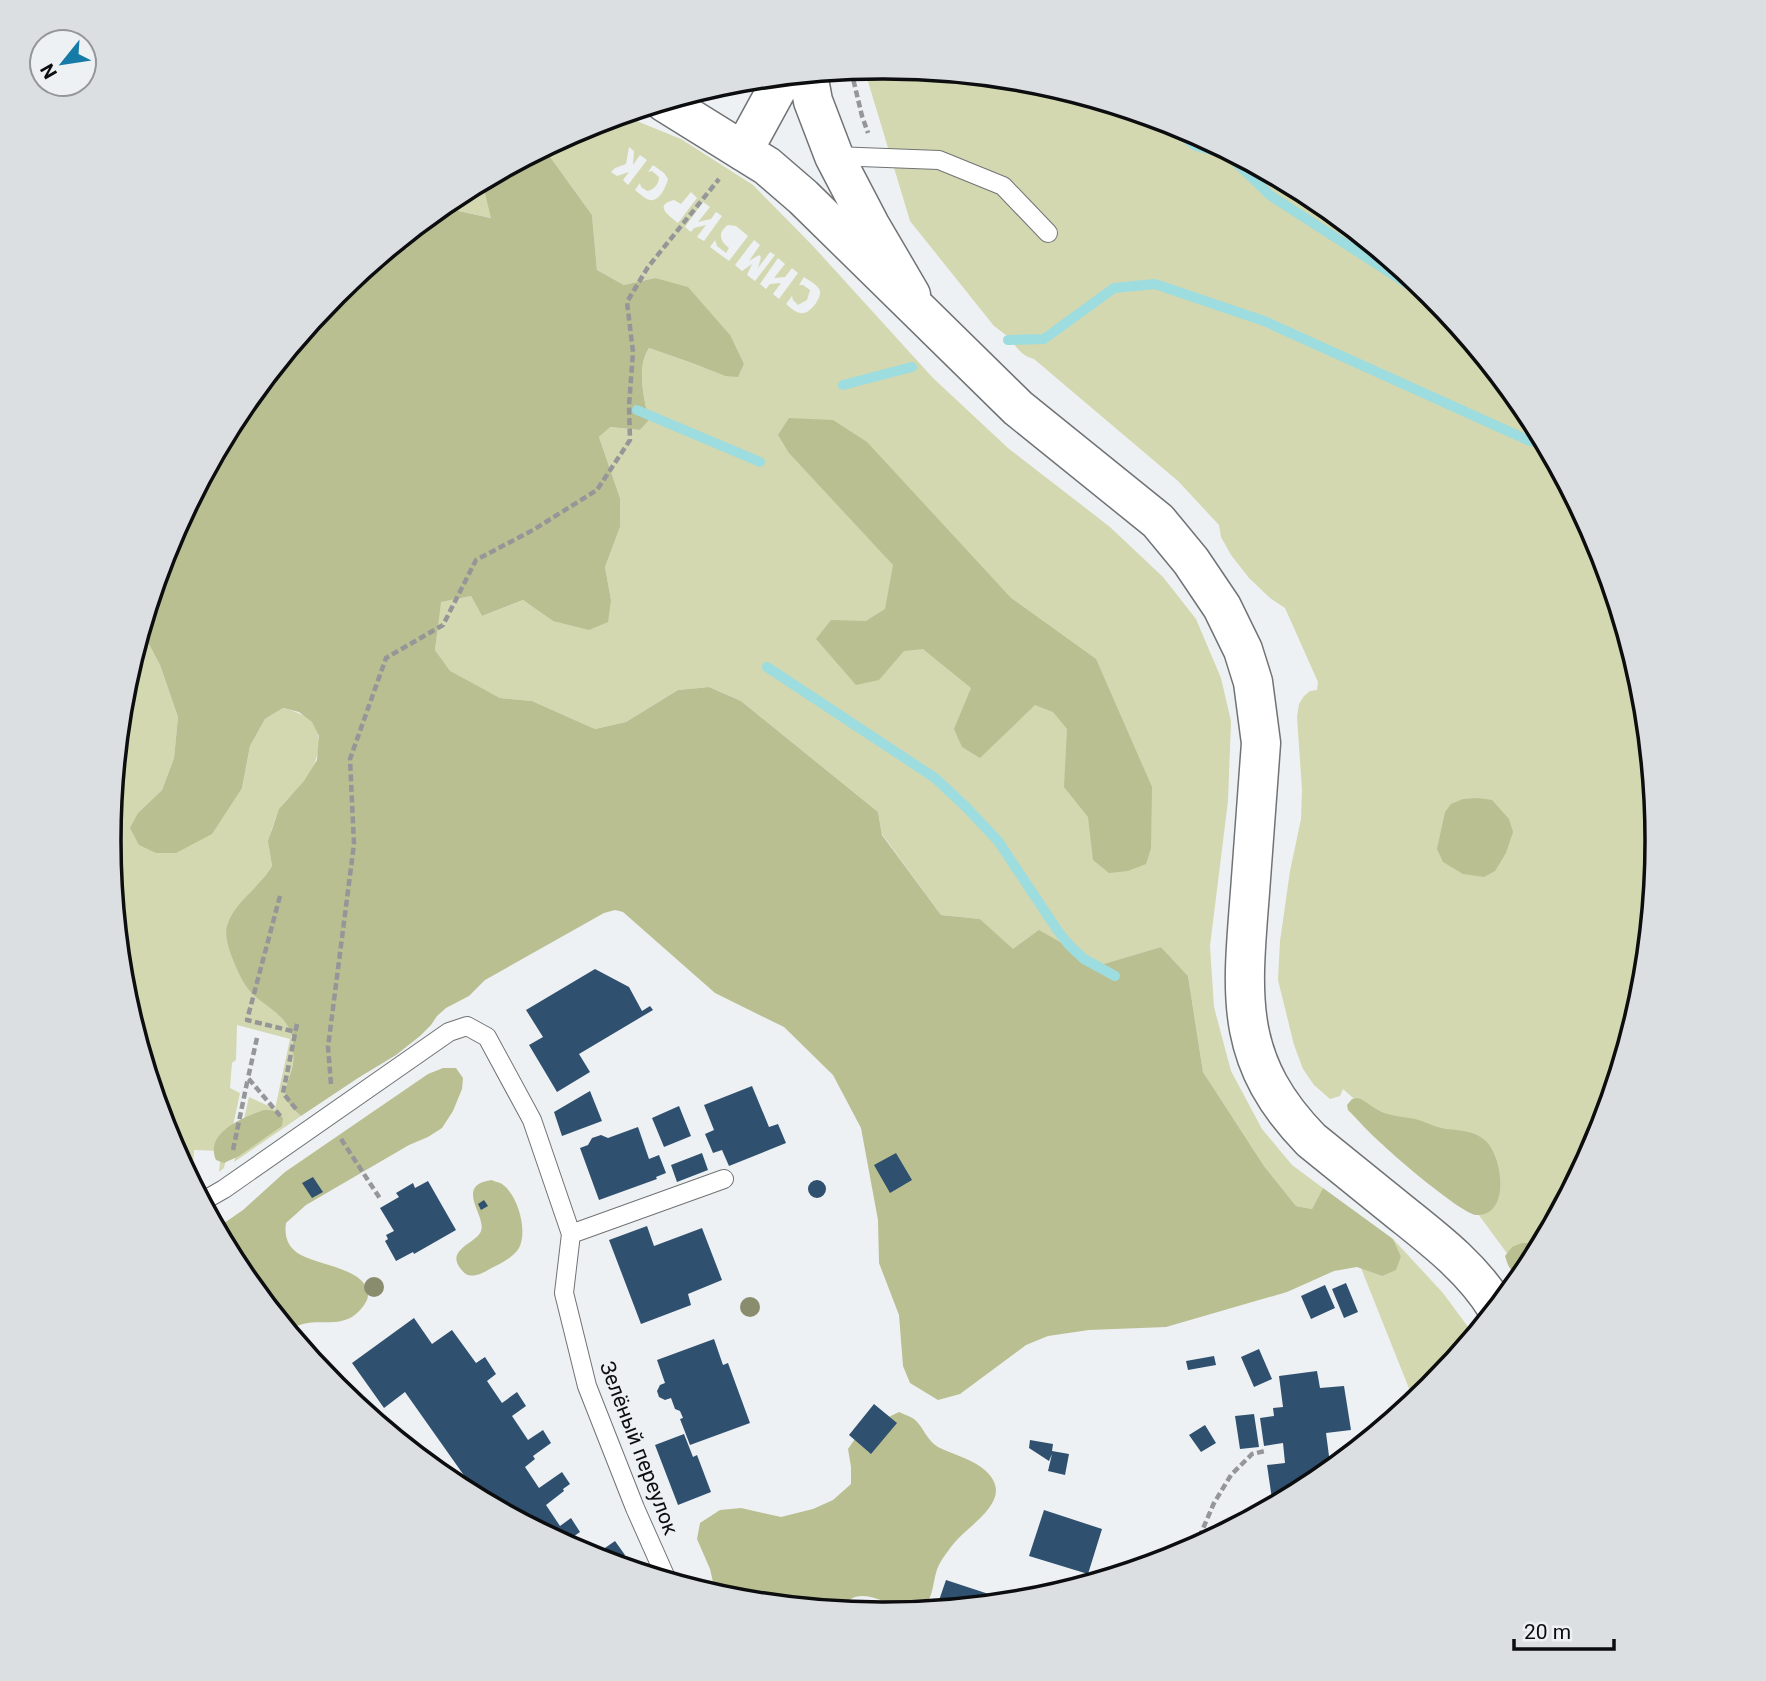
<svg xmlns="http://www.w3.org/2000/svg" width="1766" height="1681" viewBox="0 0 1766 1681" font-family="Roboto,sans-serif">
<style>
.green{fill:#d3d8b0;fill-rule:evenodd}
.forest{fill:#b9bf91}
.lines{fill:none;stroke-linecap:round;stroke-linejoin:round}
.stream{stroke:#9ddcdf;stroke-width:10}
.building{fill:#30506f}
.lane-casing{stroke:#707375;stroke-width:20}
.secondary-casing{stroke:#707375;stroke-width:41}
.primary-casing{stroke:#707375;stroke-width:41}
.path{stroke:#949698;stroke-width:4.5;stroke-dasharray:7 3.5;stroke-linecap:butt}
.lane{stroke:#fff;stroke-width:18}
.secondary{stroke:#fff;stroke-width:38}
.primary{stroke:#fff;stroke-width:38}
.tree{fill:#898d6e}
.labels{text-anchor:middle;stroke-width:7;stroke-linejoin:round;paint-order:stroke}
.street-label{font-size:21px;fill:#0c0d0e;stroke:#eef1f4}
.rim{fill:none;stroke:#0c0d0e;stroke-width:3.5}
</style>
<rect width="100%" height="100%" fill="#eef1f4"/>
<path class="green" d="M883,67l151,14 146,45 133,71 118,96 96,118 71,134 44,145 15,151 -15,151 -44,145 -75,138 -56,-76 -124,-110 -3,7 -10,3 -16,-14 -11,-16 -9,-24 -16,-65 2,-39 10,-70 11,-52 1,-29 -5,-73 2,-13 5,-8 6,-5 7,-1 1,-8 -33,-74 -15,-10 -21,-20 -18,-23 -10,-18 -2,-12 -41,-44 -144,-122c-14,-4 -17,-12 -26,-22 -4,-4 -9,-7 -14,-11l-84,-105 -46,-153z
M622,115l59,24 72,46 60,61 120,132 75,70 102,79 53,50 33,42 25,59 10,43 -3,80 -18,145 4,61 17,64 31,58 30,36 31,23 -11,21 -16,-3 -32,-40 -61,-94 -15,-96 -27,-29 -61,18 -61,-34 -26,19 -33,-31 -39,-4 -59,-81 -4,-22 -137,-111 -32,-14 -31,3 -52,32 -31,7 -63,-28 -32,-3 -50,-26 -15,-22 5,-48 31,-6 11,20 41,-16 30,21 58,-21 -6,-33 15,-40v-29l-21,-61 10,-10 31,3 9,-10c-5,-21 -13,-53 0,-72l43,15 33,13h13l6,-12 -89,-86 -31,7 -27,-15 -5,-55 -44,-61 -10,-3 49,-26zM629,147l5,4 -1,14 7,-10 7,5 -19,25 -5,-5 6,-8 -12,4 -6,-4 4,-4 11,-4zM653,165l11,8 4,6c-2,8 -9,23 -18,21 -5,-1 -11,-7 -15,-10l5,-7 1,4 6,4c7,-1 12,-7 12,-14l-7,-6 -4,1zM691,192l6,6 -19,25c-9,-7 -25,-18 -4,-23l7,4zM703,202l7,5 -12,15 13,-3 5,-7 6,4 -18,25 -7,-4 9,-12 -12,3 -3,4 -6,-5zM728,225l8,1 12,10 -19,25 -19,-14 5,-7 2,6 9,7 3,-5c-9,-7 -12,-15 -1,-23zM754,240l6,5 -11,16 10,-6 2,2 -3,11 12,-16 5,3 -20,26 -8,-6 5,-11 -10,7 -7,-6zM778,258l7,6 -11,14 11,-1 7,-9 6,5 -19,26 -6,-5 8,-11 -11,1 -4,5 -6,-5zM804,277c5,4 17,9 16,16 0,7 -11,22 -19,20 -5,0 -11,-6 -15,-9l6,-8 1,4 5,5 9,-5 3,-10 -7,-5h-4z
M482,181l10,37 -47,-10 -38,42 -13,-5 59,-48z
M142,631l18,34 18,52 -4,41 -12,32 -24,23 104,-25 8,-42 15,-27 18,-11c10,3 22,6 29,14 15,18 3,46 -9,61 -8,10 -20,19 -25,30 -10,23 -10,29 -6,53l-11,16 -6,114c10,7 23,14 30,24 7,13 10,29 8,43 -4,26 -19,32 8,53l-67,46 15,-65 26,12 15,-70 -53,-14 -1,35 -4,3 -2,25 10,5 -16,75 -5,4 2,-21 -27,-1 -2,31 -24,-45 -44,-145 -15,-151 15,-151z
M1393,1239l50,54 31,42 -44,53 -16,13 -53,-133 21,8 19,-20z"/>
<path class="forest" d="M538,151l10,3 44,61 5,55 27,15 31,-7 33,9 42,48 14,29 -6,13 -13,-1 -33,-13 -43,-15c-13,19 -5,51 0,72l-9,10 -30,-3 -11,10 21,61v29l-15,40 6,33 -3,22 -19,8 -36,-9 -30,-21 -41,16 -11,-20 -30,6 -6,48 15,21 50,27 32,3 63,28 31,-7 52,-32 31,-3 32,14 137,111 4,23 59,80 39,4 33,30 26,-19 61,35 61,-18 27,29 15,96 61,94 32,40 16,3 11,-21 70,51 8,17 -5,14 -14,6 -25,-9 -23,4 -47,21 -121,35 -77,3 -41,6 -22,9 -66,49 -22,6 -28,-17 -7,-17 -4,-51 -20,-52 -1,-43 -17,-92 -28,-53 -49,-48 -69,-34 -92,-81 -8,-2 -11,3 -119,67 -16,16 -23,12 -9,8 -6,9 -11,11 -24,19 -38,23 -57,38c-26,-21 -13,-27 -8,-52 1,-8 0,-19 -1,-27 -5,-20 -20,-27 -35,-39 -11,-9 -18,-23 -23,-36 -4,-9 -10,-26 -7,-36 5,-18 21,-30 32,-43 5,-5 9,-11 13,-17l-4,-25 11,-32 25,-28 13,-21 2,-24 -7,-14 -13,-10 -16,-4 -18,11 -15,27 -8,42 -30,46 -36,19h-20l-17,-8 -9,-17 8,-15 24,-23 12,-32 4,-41 -18,-52 -18,-34 26,-87 72,-134 96,-117 58,-48 13,4 38,-41 46,10 -9,-37z
M789,418l44,2 34,22 144,156 85,61 56,128 -1,61 -5,16 -18,7 -19,2 -16,-13 -5,-43 -24,-30 3,-58 -14,-17 -18,-7 -55,53 -18,-11 -8,-18 17,-41 -48,-39 -19,2 -25,29 -23,5 -40,-46 15,-19 35,1 19,-12 8,-44 -104,-112 -11,-18z
M1478,798l14,2 17,19 4,13 -7,21 -11,18 -11,6 -21,-3 -20,-12 -6,-13 8,-37 6,-8 12,-5z
M443,1068h13l7,10 -1,11 -9,22 -11,17 -14,9 -19,8 -103,60 -20,18c-2,14 2,25 15,32 17,10 68,14 67,41 -1,8 -10,17 -16,21 -14,8 -29,4 -44,6 -7,1 -14,4 -21,6l-48,-59 -22,-42 26,-18 42,-38 143,-98z
M1357,1098l4,1c7,4 15,11 23,14 9,3 21,4 31,6 9,2 17,7 26,9 14,3 28,1 41,10 21,13 30,79 -6,77 -15,-2 -81,-58 -94,-71 -12,-10 -23,-23 -34,-34l-1,-5 5,-6z
M264,1110c9,0 13,1 19,8l-1,8 -43,30 -15,7 -8,-3c-12,-28 28,-43 48,-50z
M492,1180c1,1 9,3 10,4 16,11 26,47 17,64 -7,11 -20,16 -31,22 -5,3 -13,7 -20,5 -3,-1 -6,-4 -8,-7 -14,-19 17,-25 21,-37 6,-15 -28,-46 11,-51z
M1522,1243h19l-15,28 -8,10 -10,-16 -3,-9 7,-9z
M899,1412c4,2 11,4 15,7 9,7 13,22 24,28 14,7 30,11 43,20 38,29 -6,53 -26,75 -5,6 -11,14 -15,21 -9,15 -4,41 -22,45 -21,6 -42,-17 -63,-11 -6,2 -12,9 -17,13l-106,-10 -16,-5 -6,-26 -13,-30 3,-16 20,-13 21,-2 40,9 32,-8 20,-9 18,-16v-17l-3,-18 11,-16 11,-7z"/>
<g class="lines">
<path class="stream" d="M1164,121l32,25 31,8 44,42 168,108
M1008,340l36,-1 70,-51 41,-4 109,37 266,120 15,4
M843,385l69,-18
M637,410l123,52
M767,667l168,111 31,29 32,34 60,90 11,14 15,14 31,17"/>
</g>
<path class="building" d="M595,969l34,18 13,24 8,-5 3,4 -74,44 11,18 -33,20 -28,-47 14,-8 -17,-27z
M752,1086l17,41 9,-3 8,19 -57,23 -7,-16 -9,3 -8,-19 9,-4 -10,-25z
M590,1091l12,30 -40,15 -8,-24z
M679,1106l12,30 -27,11 -12,-29z
M638,1127l11,32 10,-4 7,18 -10,4 1,2 -58,21 -19,-52 8,-3 4,-7 9,-3 7,3z
M702,1153l6,17 -31,12 -6,-17z
M896,1153l16,27 -22,13 -16,-28z
M313,1177l10,15 -11,6 -10,-15z
M808 1189a9 9 0 1 1 18 0a9 9 0 1 1-18 0Z
M428,1181l28,49 -42,24 -1,-2 -17,9 -11,-20 3,-2 -2,-4 8,-4 -14,-23 19,-11 -3,-4 17,-10 2,5z
M484,1200l4,6 -7,4 -3,-6z
M647,1226l7,20 48,-18 20,52 -34,14 3,11 -50,19 -32,-84z
M1346,1283l12,29 -14,6 -12,-29z
M1325,1285l10,23 -24,11 -10,-23z
M414,1318l18,26 20,-14 24,33 9,-6 11,17 -9,7 15,22 15,-11 9,14 -14,10 16,24 15,-10 8,13 -18,13 2,3 -10,8 14,21 23,-16 8,12 -7,5 1,2 -18,14 14,21 11,-8 9,14 -10,7 9,12 -108,-57 4,-3 -70,-99 -21,16 -32,-45z
M714,1339l9,26 5,-2 22,60 -60,22 -10,-26 3,-1 -3,-7 -5,-2 -4,-11 -6,2 -6,-3 -2,-6 3,-6 5,-2 -8,-23z
M1259,1349l13,30 -18,8 -13,-30z
M1214,1356l2,9 -28,5 -2,-9z
M1317,1371l3,17 24,-2 7,44 -25,3 3,23 22,-3 -38,31 -40,22 -6,-41 18,-2 -2,-20 -19,3 -4,-28 14,-2 -1,-8 10,-1 -4,-31z
M874,1404l23,19 -26,31 -22,-19z
M1254,1414l5,33 -19,2 -5,-33z
M1205,1425l11,18 -15,9 -12,-17z
M684,1434l9,23 4,-2 14,37 -33,13 -23,-60z
M1030,1440l23,4 -1,7 17,3 -4,21 -17,-4 4,-17 -3,7 -20,-13z
M1044,1510l58,19 -14,45 -59,-18z
M615,1541l10,14 -12,9 -21,-7z
M946,1580l67,22 -77,7z
M858,1601l19,6 4,-2 9,3 3,5 -10,1 -28,-2z"/>
<g class="lines">
<defs>
<path id="lane" d="M834,156l105,4 64,26 45,47
M203,1201l21,-12 225,-157 18,-6 20,11 45,83 39,114 -7,59 23,93 48,122 32,72
M571,1234l153,-55"/>
<path id="secondary" d="M808,74l5,27 21,55 36,69 41,70
M743,151l41,-75"/>
<path id="primary" d="M664,102l103,64 36,31 215,211 140,113 33,40 31,46 21,43 10,32 8,61c-4,49 -7,99 -11,149 -8,103 -17,168 61,248 30,24 59,48 89,72 35,28 72,56 96,95"/>
</defs>
<use href="#lane" class="lane-casing"/>
<use href="#secondary" class="secondary-casing"/>
<use href="#primary" class="primary-casing"/>
<path class="path" d="M851,70l11,46 6,17
M280,896l-33,124 49,12
M257,1038l-9,40 34,40
M331,1084l-3,-37 26,-203 -4,-85 36,-101 57,-33 33,-65 57,-30 64,-40 33,-50 -1,-34 4,-54 -6,-50 21,-35 71,-88
M296,1109l-13,-16 14,-69
M341,1139l40,61
M233,1150l15,-72
M1195,1547l19,-44 17,-28 21,-21 13,-3"/>
<use href="#lane" class="lane"/>
<use href="#secondary" class="secondary"/>
<use href="#primary" class="primary"/>
</g>
<g class="tree">
<circle cx="374" cy="1287" r="10"/>
<circle cx="750" cy="1307" r="10"/>
</g>
<g class="labels">
<g class="street-label">
<text transform="translate(639 1448) rotate(69)" y="7">Зелёный переулок</text>
</g>
</g>
<path d="M0 0H1766V1681H0ZM882 79H884A761 761 0 0 1 1645 840V841A761 761 0 0 1 884 1602H882A761 761 0 0 1 121 841V840A761 761 0 0 1 882 79Z" fill="#dcdfe2" fill-rule="evenodd"/>
<path class="rim" d="M882 79H884A761 761 0 0 1 1645 840V841A761 761 0 0 1 884 1602H882A761 761 0 0 1 121 841V840A761 761 0 0 1 882 79Z"/>
<g transform="translate(63 63) rotate(240)"><circle r="33" fill="#eef1f4" stroke="#949698" stroke-width="2"/>
<path d="M0-5L12 26L0 18L-12 26Z" fill="#167ca7"/>
<text y="-10" font-size="19" font-weight="bold" text-anchor="middle" fill="#0c0d0e">N</text>
</g>
<path d="M1514 1639v10h100v-10" fill="none" stroke="#0c0d0e" stroke-width="3.5"/>
<text x="1524" y="1639" font-size="21" fill="#0c0d0e" stroke="#eef1f4" stroke-width="5" paint-order="stroke">20 m</text>
</svg>
